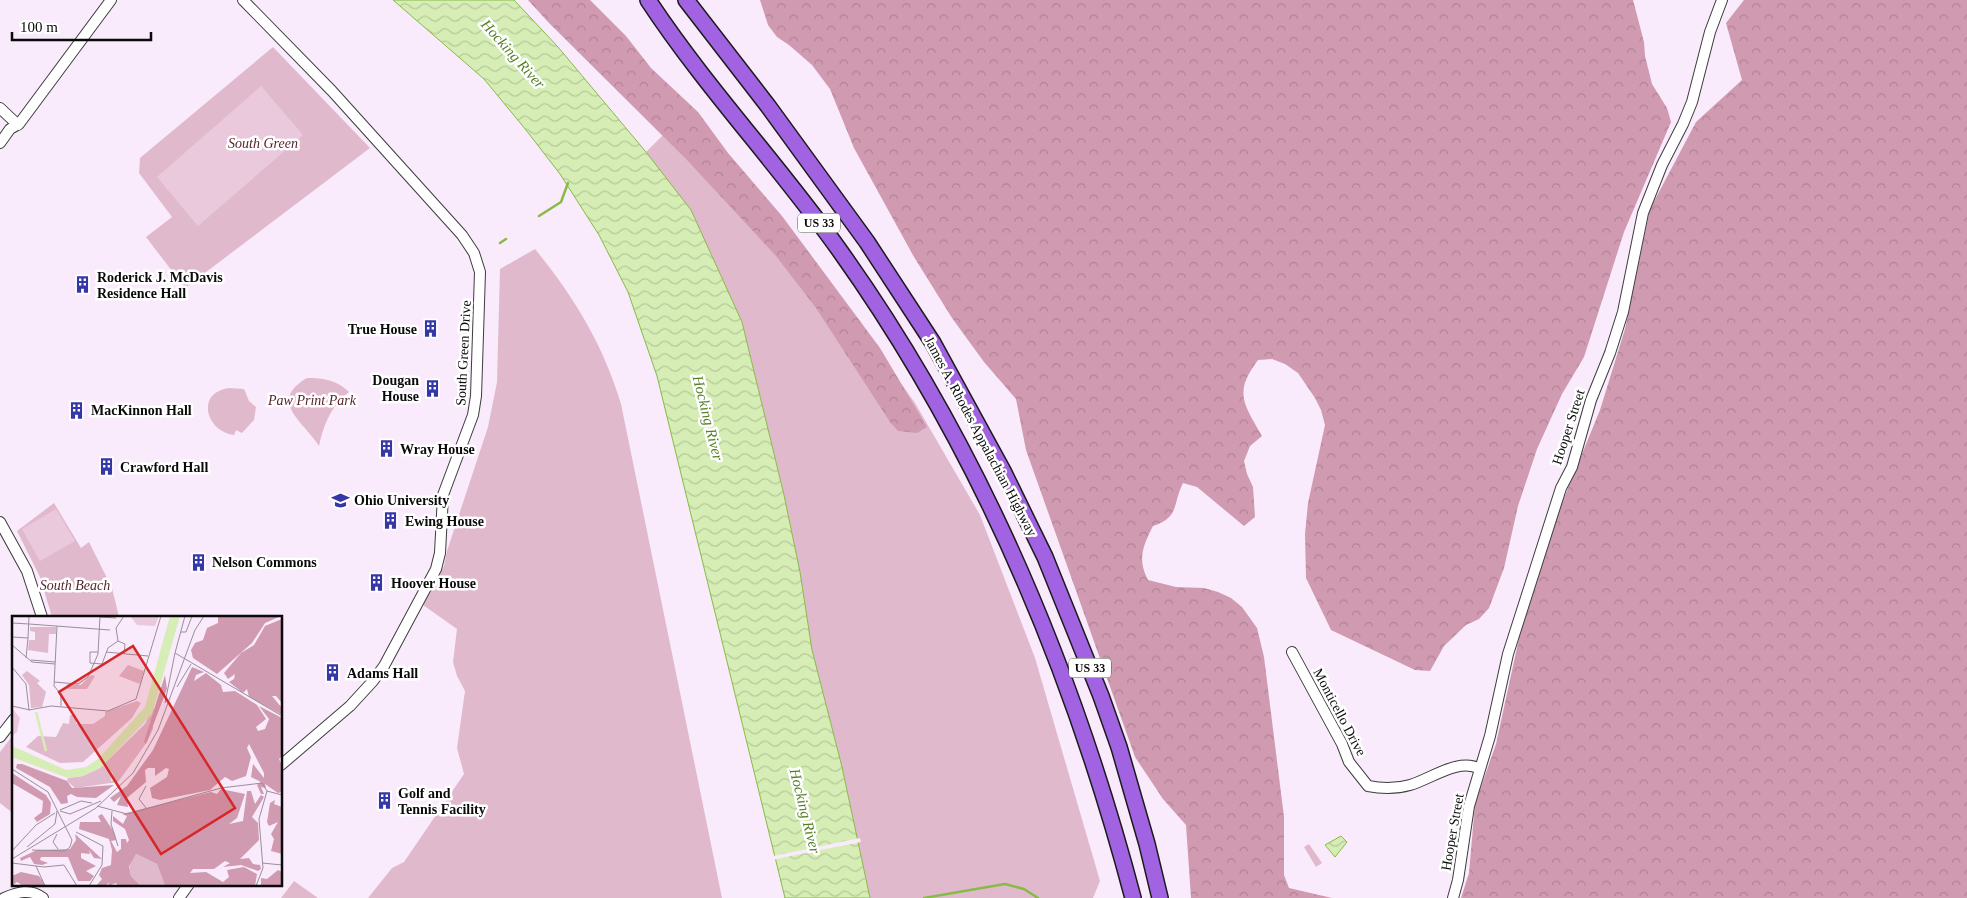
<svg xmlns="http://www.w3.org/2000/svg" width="1967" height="898" viewBox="0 0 1967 898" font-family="Georgia,serif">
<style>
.green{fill:#e1b9cc}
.forest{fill:url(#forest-crowns)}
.pitch{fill:#eac9dd}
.water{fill:url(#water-waves);stroke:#88ba46}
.pier{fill:#f9eafc}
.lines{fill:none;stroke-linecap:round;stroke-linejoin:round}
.stream{stroke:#88ba46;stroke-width:2.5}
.minor-casing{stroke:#3d3d3d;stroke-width:12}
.highway-casing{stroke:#1b1b1b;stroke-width:18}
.minor{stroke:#fff;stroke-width:10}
.highway{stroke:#a163e1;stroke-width:15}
.labels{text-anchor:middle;stroke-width:5;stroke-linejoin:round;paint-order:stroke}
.shield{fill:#fff;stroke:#545454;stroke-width:1}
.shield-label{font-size:12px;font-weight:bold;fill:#0a0a0a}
.park-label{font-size:14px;font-style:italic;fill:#58242d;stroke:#fff}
.poi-label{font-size:14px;font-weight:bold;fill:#0a0a0a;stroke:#fff;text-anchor:start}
.street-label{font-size:14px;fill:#0a0a0a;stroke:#fff}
.water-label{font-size:15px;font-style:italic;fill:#547e23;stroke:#fff}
.inset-river{fill:none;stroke:#d6edb5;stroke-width:2.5}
.inset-road{fill:none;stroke:#99909b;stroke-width:1}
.view{fill:#d62828;fill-opacity:0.15;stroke:#d62828;stroke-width:2.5}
.inset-edge{fill:none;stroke:#0a0a0a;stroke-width:2.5}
</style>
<defs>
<pattern id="forest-crowns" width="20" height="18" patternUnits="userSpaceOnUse" patternTransform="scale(1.25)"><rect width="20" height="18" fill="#d09ab1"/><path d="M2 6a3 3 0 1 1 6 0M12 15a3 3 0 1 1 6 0" fill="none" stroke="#b18397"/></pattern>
<pattern id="water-waves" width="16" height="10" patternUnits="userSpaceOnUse" patternTransform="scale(1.25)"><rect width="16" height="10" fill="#d6edb5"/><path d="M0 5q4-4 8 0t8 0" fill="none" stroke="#b6ca9a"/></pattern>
</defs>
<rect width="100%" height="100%" fill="#f9eafc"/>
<path class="green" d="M273,47l97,101 -185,140 -39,-51 26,-20 -33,-44 1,-15z
M663,135l166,147 86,121 65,112 55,143 65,223 -7,17h-223l-28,-131 -30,-117 -12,-78 -16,-77 -42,-173 -96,-170z
M535,249c39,48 68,95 86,155l101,494h-354l24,-30 12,-6 60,-88 -7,-26 8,-57 -8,-15 -4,-14 4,-33 -34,-24 21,-39 3,-15 41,-124 9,-45 3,-113z
M307,378c16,0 30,2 42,14 -18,14 -25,32 -30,54 -15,-24 -52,-45 -12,-68z
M229,388l15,1 5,12 7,6 -2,13 -12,13 -6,-3 -2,5c-28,-4 -39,-42 -5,-47z
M54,503l27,45 8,-6 23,46 7,29h-67l-12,-40 -23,-46z
M14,734v80l-14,-11v-51z
M1309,844l13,19 -6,4 -12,-20z
M294,881l24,17h-37z"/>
<path class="forest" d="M528,0h62l36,36 25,32 47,44 30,41 54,63 98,132 47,79 -10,6 -19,-2 -8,-9 -74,-114 -40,-52 -89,-96 -138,-137z
M760,0h873l11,42 1,14 7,28 15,24 4,14 -47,110 -40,125 -22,37 -25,55 -19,57 -14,62 -15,40 -10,11 -13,6 -22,21 -14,25 -15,-1 -84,-40 -25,-52 -1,-44 3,-31 17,-78 -4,-15 -6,-12 -17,-25 -13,-9 -13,-5 -14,1c-25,33 -14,44 4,76l-12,10 -6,15 3,13 6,13 2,30 -11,9 -47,-39 -14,-4c-11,22 -3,34 -30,43 -10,20 -16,33 -5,54l28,7 28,1 14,4 13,6 11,9 15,21 7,29 20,160v58l5,13 43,10h-141l-5,-73 -23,-26 -28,-42 -109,-307 -10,-51 -32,-37 -32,-44 -38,-61 -60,-109 -24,-59 -18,-24 -23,-20 -12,-8 -9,-12z
M1744,0h223v898h-506l8,-25 6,-69 21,-60 29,-133 34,-101 41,-100 25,-81 25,-120 46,-87 46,-42 -16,-57z"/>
<path class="pitch" d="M261,86l42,49 -105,91 -41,-49z
M56,509l19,32 -35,20 -18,-32z"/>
<path class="water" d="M393,0h121l44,47 88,105 45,58 51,112 42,173 16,77 12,78 30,117 28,131h-85l-128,-522 -29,-84 -29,-57 -39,-61 -34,-44 -42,-51z
M1341,836l6,6 -12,15 -10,-12z"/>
<path class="pier" d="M860,838l1,4 -80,16 -7,2 -1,-4z"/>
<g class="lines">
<path class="stream" d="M539,216l22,-14 7,-19
M500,243l6,-4
M924,898l81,-14 19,5 14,9"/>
<defs>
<path id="minor" d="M243,0l89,91 130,144 12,18 6,19 -4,124 -3,19 -30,80 -3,58 -4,16 -52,97 -11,15 -23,25 -69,59
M0,108l18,17
M0,143l10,-14 9,-5 92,-124
M0,522l27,49 15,46
M1292,652l50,92 7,18 19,24c15,3 28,3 42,-1 21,-6 49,-28 70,-16
M0,737l14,-18
M4,898c14,-6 26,-10 39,0
M179,898l10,-14
M1453,898l5,-18 11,-74 21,-70 18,-82 53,-166 11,-21 19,-67 19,-47 13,-41 20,-99 19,-48 21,-41 9,-22 18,-70 12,-32"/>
<path id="highway" d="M648,0c58,88 131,165 192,251 139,195 232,416 293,647
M686,0l82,106 99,136 66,101 70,128 42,86 56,139 18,51 28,97 13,54"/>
</defs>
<use href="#minor" class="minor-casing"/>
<use href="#highway" class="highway-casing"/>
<use href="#minor" class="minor"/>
<use href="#highway" class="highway"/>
</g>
<defs>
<symbol id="building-bare" viewBox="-9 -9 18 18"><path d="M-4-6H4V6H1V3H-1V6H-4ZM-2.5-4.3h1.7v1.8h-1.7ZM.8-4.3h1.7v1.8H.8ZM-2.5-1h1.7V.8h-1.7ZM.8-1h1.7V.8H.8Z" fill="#3537a7" stroke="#fff" stroke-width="2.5" paint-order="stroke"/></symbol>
<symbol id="university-bare" viewBox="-9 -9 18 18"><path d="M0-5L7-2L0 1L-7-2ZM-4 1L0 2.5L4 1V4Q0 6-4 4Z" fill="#3537a7" stroke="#fff" stroke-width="2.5" paint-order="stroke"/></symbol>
</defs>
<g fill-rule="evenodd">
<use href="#building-bare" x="70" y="272" width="25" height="25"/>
<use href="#building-bare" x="418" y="316" width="25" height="25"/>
<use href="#building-bare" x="420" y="376" width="25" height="25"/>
<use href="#building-bare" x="64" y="398" width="25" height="25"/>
<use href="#building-bare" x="374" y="436" width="25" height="25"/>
<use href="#building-bare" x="94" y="454" width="25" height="25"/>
<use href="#university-bare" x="328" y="488" width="25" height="25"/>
<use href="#building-bare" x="378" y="508" width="25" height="25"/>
<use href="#building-bare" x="186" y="550" width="25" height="25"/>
<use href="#building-bare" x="364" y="570" width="25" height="25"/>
<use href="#building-bare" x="320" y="660" width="25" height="25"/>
<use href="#building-bare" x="372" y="788" width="25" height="25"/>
</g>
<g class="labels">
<g class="shield">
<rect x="798" y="213.5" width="42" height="19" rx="4"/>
<rect x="1069" y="658.5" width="42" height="19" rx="4"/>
</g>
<g class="shield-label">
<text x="819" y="227">US 33</text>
<text x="1090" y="672">US 33</text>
</g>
<g class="park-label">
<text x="263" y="148">South Green</text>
<text x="312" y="405">Paw Print Park</text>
<text x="75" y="590">South Beach</text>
</g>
<g class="poi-label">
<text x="97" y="282">Roderick J. McDavis<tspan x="97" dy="16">Residence Hall</tspan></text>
<text x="417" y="334" text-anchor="end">True House</text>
<text x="419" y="385" text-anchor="end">Dougan<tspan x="419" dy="16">House</tspan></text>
<text x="91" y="415">MacKinnon Hall</text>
<text x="400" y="454">Wray House</text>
<text x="120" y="472">Crawford Hall</text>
<text x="354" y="505">Ohio University</text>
<text x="405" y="526">Ewing House</text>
<text x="212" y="567">Nelson Commons</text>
<text x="391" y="588">Hoover House</text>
<text x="347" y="678">Adams Hall</text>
<text x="398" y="798">Golf and<tspan x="398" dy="16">Tennis Facility</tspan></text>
</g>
<g class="street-label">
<text transform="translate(463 353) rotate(-87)" y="5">South Green Drive</text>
<text transform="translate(1568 427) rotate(-72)" y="5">Hooper Street</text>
<text transform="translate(981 436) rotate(62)" y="5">James A. Rhodes Appalachian Highway</text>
<text transform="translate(1340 712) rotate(62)" y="5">Monticello Drive</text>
<text transform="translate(1452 832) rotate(-80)" y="5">Hooper Street</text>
</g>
<g class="water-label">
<text transform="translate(513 54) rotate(48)" y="5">Hocking River</text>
<text transform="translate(708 418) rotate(76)" y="5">Hocking River</text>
<text transform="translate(805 811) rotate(76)" y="5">Hocking River</text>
</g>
</g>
<g transform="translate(12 616)">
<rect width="270" height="270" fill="#f9eafc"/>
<path d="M18,11h26v7h-7l-1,19 -20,-3 1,-10h6v-8l-5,-1zM116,49l16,6 -4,13 -21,-8zM15,55l13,10 -3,2 9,9 -4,15 -11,1 -2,-23 -7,-10zM79,59l4,1 -8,13h-20v-5l14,1zM125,85l4,2 -9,15 -49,44 -23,1 -34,-16 12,-11 18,1 7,-14 6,1 1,-9h6v9h17l12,-8v-4zM142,91l-1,22 -6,13 -29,40 -43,6 -8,-7 1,-3 15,-2 17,-8 45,-44zM124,238l21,10 8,22h-24l-10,-10 -2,-13z" fill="#e1b9cc"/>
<path d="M206,0h63l-16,7 -13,20 -35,31 -24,-16 -2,-8 4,-7 8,-3 4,-12 11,-5zM270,3v84l-6,-7h-4l10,12v7l-33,-18 -2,-8 -4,4 -14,-11 5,-3 1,-5 -7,5 -4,-6 17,-20 13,-8 11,-19zM180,51l12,5 -8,3 -2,6 12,-8 15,12 2,7 12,-1 22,14 9,14 -10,8 2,4 7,-2 4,-10 -10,-13 23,12v38l-3,3 3,6v27l-4,1 -13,-9 1,4 -5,-1 3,7h-3l-4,-9 4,-3 -10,-5 2,-13 11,14v-5l-15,-29 -2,4 4,9 -5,19 -14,5 -7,-4 -15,13 -50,10 -8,-2 -2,-10 17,-11 2,-8 -3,-1 -11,8v-8h-7l-3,2 1,12 -19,16 1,9 -11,-2 4,-9 -7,6 -4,-4 17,-12 26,-36zM153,59l2,14 -21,55 -2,-2zM10,148l45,17 5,7 42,-3 -18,13 -19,-1 -6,-3 -4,2 1,7 -7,1 -11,-17 -34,-19 1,-4zM0,157l34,22 5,8 -1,11 -13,8 -3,-4 8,-6 1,-11 -31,-18zM209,173l24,5 -8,24 -8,6 14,-3 4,-30h4l4,13 6,-9 3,2 -12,20 6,6 1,17 -19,19 9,-1 4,6 7,1 1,4 -3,2 -17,-6 -18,2 7,-4 -5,-2 -11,8h-21l-3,4 16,-1 17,10 6,-5 -2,-7 17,-3 13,7 -2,12h-90l-8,-22 -21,-10 -7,12 2,10 10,10h-23l-2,-3 -8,3 1,-4 -3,4h-10l6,-7 -3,-4 3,-7 9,-3 1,-15 -3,-11 -30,-10 1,-7h21l-3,-6 4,-2 12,18 2,8 -5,1 6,11 4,-3v-10h5l1,4 2,-3 -4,-11 -12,-8v-5l10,8 4,-8 -5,-2 89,-22 6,2zM263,184l-1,4 8,3v47l-11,-3 3,-12 -3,-5 7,-12 -9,4 -2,-4 3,-19zM63,218l27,25 -8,-1 -5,-8 1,4 -9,-1v5l15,8 -10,5 8,5 -4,5h-12l-10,-24h-27l-1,3 8,3 -6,2 -8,-1 -4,-7 -9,4 -1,-3 17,-8 33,-1 6,-9zM266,254l4,2v14h-21v-8l6,1zM9,256l18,4 7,10h-23l-6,-4 -5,4v-10z" fill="#d09ab1"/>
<path d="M118,0h29l-4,10 -18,-1zM0,92l8,10 -3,14 -5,4z" fill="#eac9dd"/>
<path d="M158,0h10l-28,98 -52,54 -17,8 -15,2 -56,-21v-11l54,24 20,-3 12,-8 47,-52z" fill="#d6edb5"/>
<path class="inset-river" d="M24,96l10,39M91,148l9,10v7"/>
<path class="inset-road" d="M173,0l-10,37 107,63M88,1l16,1M0,7l17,1M17,8l81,6M45,10l-3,60 7,8v12M169,16h5l6,-16M0,21l16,1 1,-22M106,25l-2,-13 8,-12M106,25l7,3 -1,10M0,29l20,17 23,2M86,36h-8v11l12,1 6,-16 10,-7M94,36l42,4M14,42l2,-20M19,44l24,2M0,51l14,17 3,26M42,66l24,2 10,-7 10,-23 2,-38M165,71l14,-23M153,87l10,-50M0,90l18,4M17,94l22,-4 57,5 28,-12 25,-83M0,153l36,23 24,48 -2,7 -5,4 -33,-1M134,170l-7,13 7,9M255,175l15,4M85,190l30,8 94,-26 41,-5 5,8M48,194l21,-9 11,2M48,195l10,3 31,-13M100,195l-1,13 7,22M64,216l27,14 -1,19 -13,21M45,218l-4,8 5,7M15,231l28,-23 2,-13M0,235l24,-26 19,-12M0,243l84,-51 37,-35 25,-43 37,-100 9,-14M0,247l32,4 20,-2 13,21M250,247l20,2M24,250l9,20M244,270l7,-18 -4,-49 8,-28"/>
<path class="view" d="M121,30l102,162 -74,46 -102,-162z"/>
<rect width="270" height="270" class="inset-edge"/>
</g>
<path d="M12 32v8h139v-8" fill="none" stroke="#0a0a0a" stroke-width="2.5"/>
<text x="20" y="32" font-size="15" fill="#0a0a0a" stroke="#ffffff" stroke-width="4" paint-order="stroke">100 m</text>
</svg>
